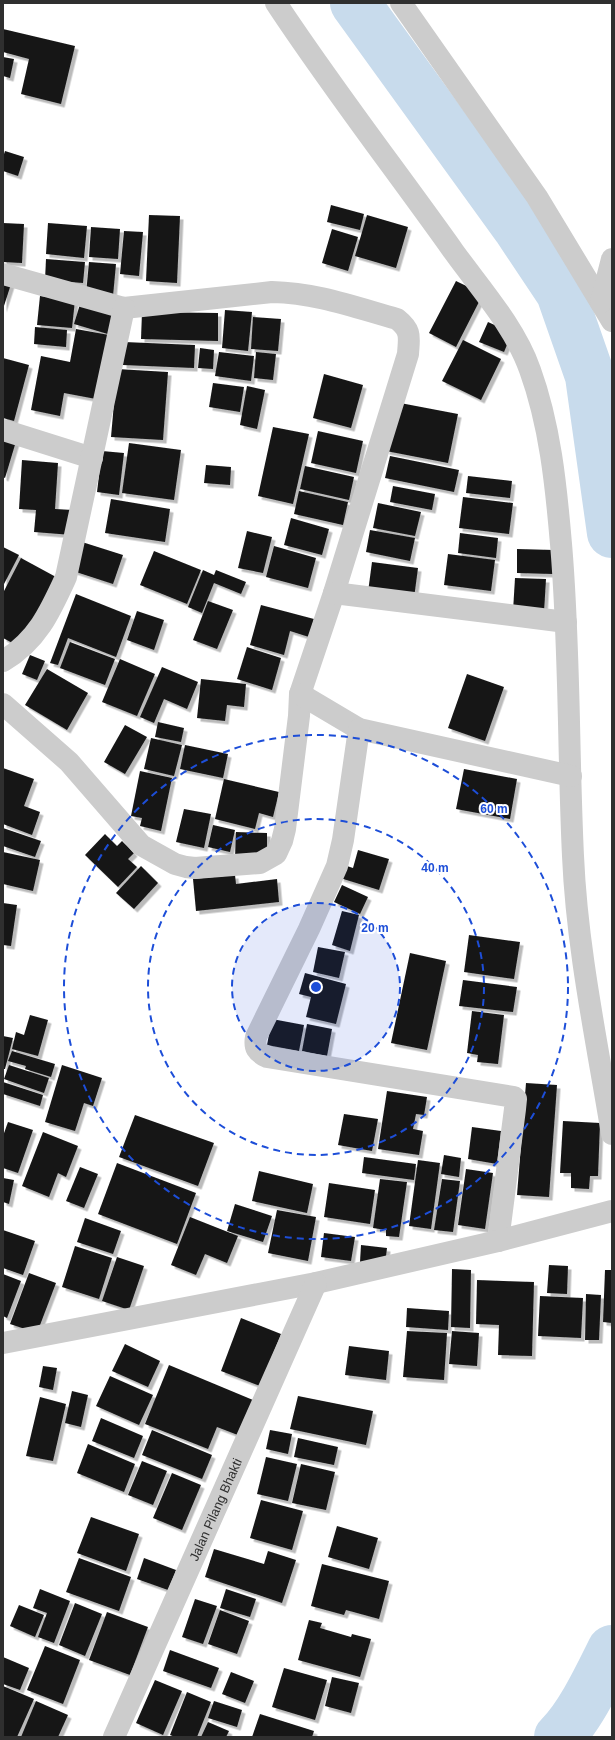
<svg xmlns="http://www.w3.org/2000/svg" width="615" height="1740" viewBox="0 0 615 1740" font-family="Arial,sans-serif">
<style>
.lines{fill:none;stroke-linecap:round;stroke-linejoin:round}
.river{stroke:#c8dbec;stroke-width:50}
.building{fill:#161616;filter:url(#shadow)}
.minor{stroke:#ccc;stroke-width:22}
.ring{fill:none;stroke:#1d4ed8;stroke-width:2;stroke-dasharray:7 5}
.labels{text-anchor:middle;stroke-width:4;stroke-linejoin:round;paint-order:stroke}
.street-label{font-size:13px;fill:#2f2f2f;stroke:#fff}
.centre{fill:#1d4ed8;stroke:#fff;stroke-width:2}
.ring-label{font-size:12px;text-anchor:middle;font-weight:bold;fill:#1d4ed8;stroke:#fff;stroke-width:4;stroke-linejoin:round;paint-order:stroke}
</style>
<defs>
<filter id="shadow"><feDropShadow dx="3.5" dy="3.5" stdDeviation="0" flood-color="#0004"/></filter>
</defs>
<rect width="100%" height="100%" fill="#fff"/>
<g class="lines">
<path class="river" d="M355,3l162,224 44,66 29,83 22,157
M559,1737c21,-20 40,-61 53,-87"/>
</g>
<path class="building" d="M3,29l72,17 -14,58 -40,-10 8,-35 -26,-7z
M3,57l11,2 -4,19 -7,-2z
M5,151l19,6 -6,19 -15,-5v-14z
M331,205l33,9 -4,16 -33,-8z
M149,215l31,1 -3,67 -31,-2z
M367,215l41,12 -12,41 -41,-12z
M3,223l21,1 -2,39 -19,-1z
M48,223l39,3 -3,32 -38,-4z
M91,227l29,2 -2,30 -29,-2z
M332,229l26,8 -10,34 -26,-8z
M124,231l19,1 -4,44 -19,-2z
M46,259l39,3 -2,21 -38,-3z
M89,262l27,2 -3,32 -27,-2z
M3,281l8,3 -8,25z
M456,281l27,13 -27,53 -27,-14z
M40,296l35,4 -3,28 -35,-3z
M81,301l37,11 -7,23 -37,-11z
M225,310l27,2 -4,39 -26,-3z
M142,312l76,1v28l-77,-2z
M253,317l28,2 -3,32 -27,-2z
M488,322l24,11 -8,19 -25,-10z
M35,327l32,3 -1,17 -32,-3z
M76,329l33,6 -13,64 -32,-6 -4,23 -29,-6 10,-54 29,6z
M463,340l38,19 -20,41 -39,-19z
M124,342l71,3 -1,23 -71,-3z
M200,348l14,2 -1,19 -15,-1z
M219,352l35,4 -3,25 -36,-5z
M256,352l20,2 -3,26 -19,-2z
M3,358l26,7 -15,56 -11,-3z
M117,369l51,3 -5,68 -52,-3z
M324,374l39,11 -12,43 -38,-10z
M213,383l31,4 -4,25 -31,-5z
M247,386l18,4 -8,39 -17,-4z
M395,402l63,12 -10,49 -62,-12z
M273,427l36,7 -16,70 -35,-8z
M318,431l45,10 -7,32 -45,-10z
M3,434l14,4 -12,40 -2,-1z
M129,443l52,7 -7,50 -52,-7z
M102,451l22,2 -5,42 -22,-3z
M390,456l69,14 -5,22 -69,-14z
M22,460l36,3 -3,46 18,1 -1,25 -38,-3 2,-22 -17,-1z
M206,465l25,2 -1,18 -26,-2z
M305,466l49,11 -5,23 -49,-11z
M468,476l44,5 -2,17 -44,-5z
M393,486l42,8 -3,16 -42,-8z
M299,491l49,11 -5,23 -49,-11z
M463,497l50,6 -4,31 -50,-6z
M111,499l59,10 -5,33 -60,-9z
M378,503l43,9 -6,24 -42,-8z
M291,518l38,11 -7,26 -38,-10z
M370,530l45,8 -5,23 -44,-9z
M247,531l25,6 -9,36 -25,-5z
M460,533l38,5 -2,20 -38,-5z
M82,542l41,13 -10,29 -40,-13z
M274,546l42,12 -8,30 -42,-11z
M3,547l16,8 -16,31z
M517,549l37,1 -1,24 -36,-1z
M154,551l47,19 -14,34 -47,-19z
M448,554l47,6 -4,31 -47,-6z
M21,558l35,19 -36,70 -17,-9v-45z
M372,562l46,6 -4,30 -46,-6z
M203,570l11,5 2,-5 30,12 -5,12 -27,-11 -12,30 -14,-6z
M515,578l31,1 -2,33 -31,-1z
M76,594l55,22 -15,41 -48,-19 -10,27 -8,-2z
M208,601l25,9 -16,39 -24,-9z
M261,605l53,14 -5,18 -19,-6 -6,24 -34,-10z
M137,611l27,9 -10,30 -27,-10z
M70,642l45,17 -10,26 -45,-17z
M247,647l34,11 -9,32 -35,-11z
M30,655l15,6 -8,19 -15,-6z
M120,659l35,15 -18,42 -35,-14z
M162,667l36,15 -11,27 -23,-10 -10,24 -14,-6z
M47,669l41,24 -21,37 -42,-25z
M467,674l37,13 -19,54 -37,-13z
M201,679l45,5 -2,23 -17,-2 -2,16 -28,-3z
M158,722l26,6 -3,14 -26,-5z
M125,725l22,12 -22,37 -21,-12z
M151,738l31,7 -8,31 -30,-7z
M185,745l43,9 -5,24 -43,-9z
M3,768l31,11 -10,27 16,6 -8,23 -29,-11z
M464,769l53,10 -7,40 -54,-10z
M140,771l32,7 -11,53 -21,-5 2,-8 -11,-2z
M224,779l55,13 -6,25 -14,-4 -4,16 -40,-10z
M184,809l27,5 -7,34 -28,-6z
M213,825l22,5 -5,22 -22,-5z
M3,828l38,13 -6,16 -32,-11z
M236,832l31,1v25l-32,-1z
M105,834l12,12 5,-5 12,12 -6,6 9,8 -19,20 -33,-32z
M358,850l31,9 -10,31 -39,-12 4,-13 9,3z
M3,852l37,8 -7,31 -30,-7z
M141,866l17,17 -24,26 -18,-16z
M235,875l1,9 41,-5 2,23 -83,9 -3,-32z
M342,885l26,12 -8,17 -26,-12z
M3,903l14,2 -6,41 -8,-1z
M342,911l17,4 -9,36 -18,-6z
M469,935l51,7 -6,37 -50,-7z
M318,947l27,5 -6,26 -26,-6z
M410,953l36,8 -19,89 -36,-7z
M305,973l41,11 -10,40 -30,-7 5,-20 -12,-3z
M463,980l54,7 -4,25 -54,-6z
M472,1011l32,4 -6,49 -21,-2 1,-7 -11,-2z
M30,1015l18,5 -10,36 -26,-7 4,-17 8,3z
M272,1019l32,6 -5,26 -32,-6z
M307,1024l25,5 -5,27 -25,-5z
M3,1036l10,2 -8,31h-2z
M12,1051l43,13 -4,13 -26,-8 1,-3 -18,-5z
M9,1065l40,13 -5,15 -40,-14z
M62,1065l40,13 -9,28 -9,-3 -9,28 -30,-9z
M3,1082l40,13 -3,11 -37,-12z
M526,1083l31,2 -8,112 -32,-2z
M387,1091l40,6 -3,18 -8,-1 -3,15 10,2 -4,24 -41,-6z
M344,1114l34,5 -6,32 -34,-6z
M135,1115l79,28 -16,43 -79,-29z
M563,1121l37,2 -2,53h-8l-1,13 -18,-1v-15h-11z
M8,1122l25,8 -15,43 -15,-5v-32z
M472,1127l29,4 -4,33 -29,-5z
M43,1132l35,14 -12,31 -8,-4 -9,24 -27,-11z
M444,1155l17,3 -2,19 -18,-3z
M364,1157l52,7 -2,16 -52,-7z
M418,1160l22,3 -9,66 -22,-3z
M117,1163l79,30 -19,51 -79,-30z
M80,1167l18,7 -14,34 -18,-7z
M466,1169l27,4 -8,56 -27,-4z
M259,1171l54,13 -6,29 -55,-12z
M3,1178l11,2 -5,24 -6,-2z
M380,1179l27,3 -8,55 -13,-1v-6l-13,-2z
M442,1179l18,2 -7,51 -19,-2z
M329,1183l46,7 -5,34 -46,-7z
M235,1204l37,12 -9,26 -36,-11z
M277,1210l39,7 -8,44 -40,-8z
M190,1217l48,19 -11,27 -22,-9 -9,21 -25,-10z
M85,1218l36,13 -8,23 -36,-12z
M3,1230l32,11 -12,34 -20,-7z
M324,1233l31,4 -4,24 -30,-4z
M361,1245l26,3 -2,16 -25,-2z
M75,1246l37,12 -13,41 -37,-12z
M117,1257l27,9 -15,44 -27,-9z
M549,1265l19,1 -1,28 -20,-1z
M452,1269l19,1 -1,58 -19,-1z
M605,1270h7v53l-9,-1z
M29,1273l27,10 -19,50 -27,-9z
M3,1274l18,7 -14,37 -4,-2z
M477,1280l57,2 -2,74 -34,-1 1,-30 -23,-1z
M586,1294l15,1 -2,45h-14z
M540,1296l43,2 -2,40 -43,-2z
M407,1308l42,3 -1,19 -42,-3z
M241,1318l40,16 -21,52 -39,-15z
M407,1331l40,2 -3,47 -41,-3z
M452,1331l27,2 -2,33 -28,-2z
M125,1344l35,17 -12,26 -36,-16z
M349,1346l40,5 -3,29 -41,-5z
M169,1365l89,37 -15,35 -26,-10 -9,22 -63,-25z
M43,1366l14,2 -4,22 -14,-3z
M110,1376l43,19 -14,30 -43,-19z
M72,1391l16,4 -7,32 -16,-4z
M298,1396l75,15 -7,34 -76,-16z
M40,1397l26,7 -13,57 -27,-5z
M101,1418l42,18 -9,22 -42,-17z
M152,1430l60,25 -10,24 -60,-24z
M270,1430l22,4 -4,20 -22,-5z
M298,1438l40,9 -4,18 -40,-8z
M88,1444l47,20 -11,28 -47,-19z
M266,1457l31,7 -9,37 -31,-7z
M142,1461l25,10 -14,34 -25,-10z
M301,1464l34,8 -9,38 -34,-7z
M172,1473l29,12 -19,45 -29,-12z
M261,1500l42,11 -11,39 -42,-12z
M91,1517l48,17 -13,37 -49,-18z
M337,1526l41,12 -9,31 -41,-12z
M214,1549l50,15 4,-13 28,9 -14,43 -77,-26z
M79,1558l52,19 -12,34 -53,-19z
M144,1558l32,12 -8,20 -31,-11z
M322,1564l67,17 -10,38 -33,-9 -2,5 -33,-9z
M40,1589l30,12 -16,42 -16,-6 9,-24 -14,-5z
M226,1589l30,10 -6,18 -30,-9z
M195,1599l22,7 -14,38 -21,-7z
M75,1603l27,11 -17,42 -26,-11z
M19,1605l25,10 -9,22 -25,-11z
M220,1610l29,11 -12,33 -29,-10z
M107,1612l41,15 -18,48 -41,-15z
M309,1620l13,3 -2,5 31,9 1,-3 19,5 -11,38 -62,-17z
M45,1646l35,14 -17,44 -36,-14z
M170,1650l49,18 -8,20 -48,-17z
M3,1657l26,11 -9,22 -17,-6z
M284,1668l43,12 -12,40 -43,-13z
M231,1672l23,9 -9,22 -23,-9z
M332,1677l27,6 -8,30 -26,-7z
M155,1680l27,11 -19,44 -27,-12z
M3,1686l31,13 -17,38h-14z
M187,1692l24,10 -14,35h-22l-5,-2z
M36,1701l32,14 -10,22h-37z
M214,1701l28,9 -5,17 -29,-9z
M260,1714l54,17 -2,6h-60z
M208,1722l21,9 -3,6h-25z"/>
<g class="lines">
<g class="minor">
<path d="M276,3c56,85 119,166 178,249 26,36 61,75 76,118 20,55 26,115 31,174 9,104 7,208 12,312 4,93 24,186 39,278"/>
<path d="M401,3l136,194 75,124"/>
<path d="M3,274l121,34 148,-16c45,1 82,15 125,27 15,12 12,18 11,35l-74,239 -34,101 -1,22 -14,113 -3,12 -6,13 -16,9 -65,5 -9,-1 -11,-3 -34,-19 -72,-83 -66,-58"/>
<path d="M601,302l11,-43"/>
<path d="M3,430l89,28"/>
<path d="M334,593l232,29"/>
<path d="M3,661c34,-20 47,-49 63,-84l58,-269"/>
<path d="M300,694l59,35 212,47"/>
<path d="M359,729l-16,111 -6,26 -28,63 -53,108c-2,11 1,15 11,20l247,40 2,2 -1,10 -17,132"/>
<path d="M3,1343l313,-60 182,-42 114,-30"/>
<path id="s1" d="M114,1737l202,-454"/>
</g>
</g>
<circle cx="316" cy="987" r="84" fill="#1d4ed8" fill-opacity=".12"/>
<g class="ring">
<circle cx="316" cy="987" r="84"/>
<circle cx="316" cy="987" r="168"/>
<circle cx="316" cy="987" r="252"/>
</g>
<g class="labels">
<g class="street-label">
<text dy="5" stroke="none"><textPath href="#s1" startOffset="249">Jalan Pilang Bhakti</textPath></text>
</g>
</g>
<circle cx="316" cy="987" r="6" class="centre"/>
<g class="ring-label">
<text x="494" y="813">60 m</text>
<text x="435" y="872">40 m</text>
<text x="375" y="932">20 m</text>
</g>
<rect width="615" height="1740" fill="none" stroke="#2f2f2f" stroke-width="8"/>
</svg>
